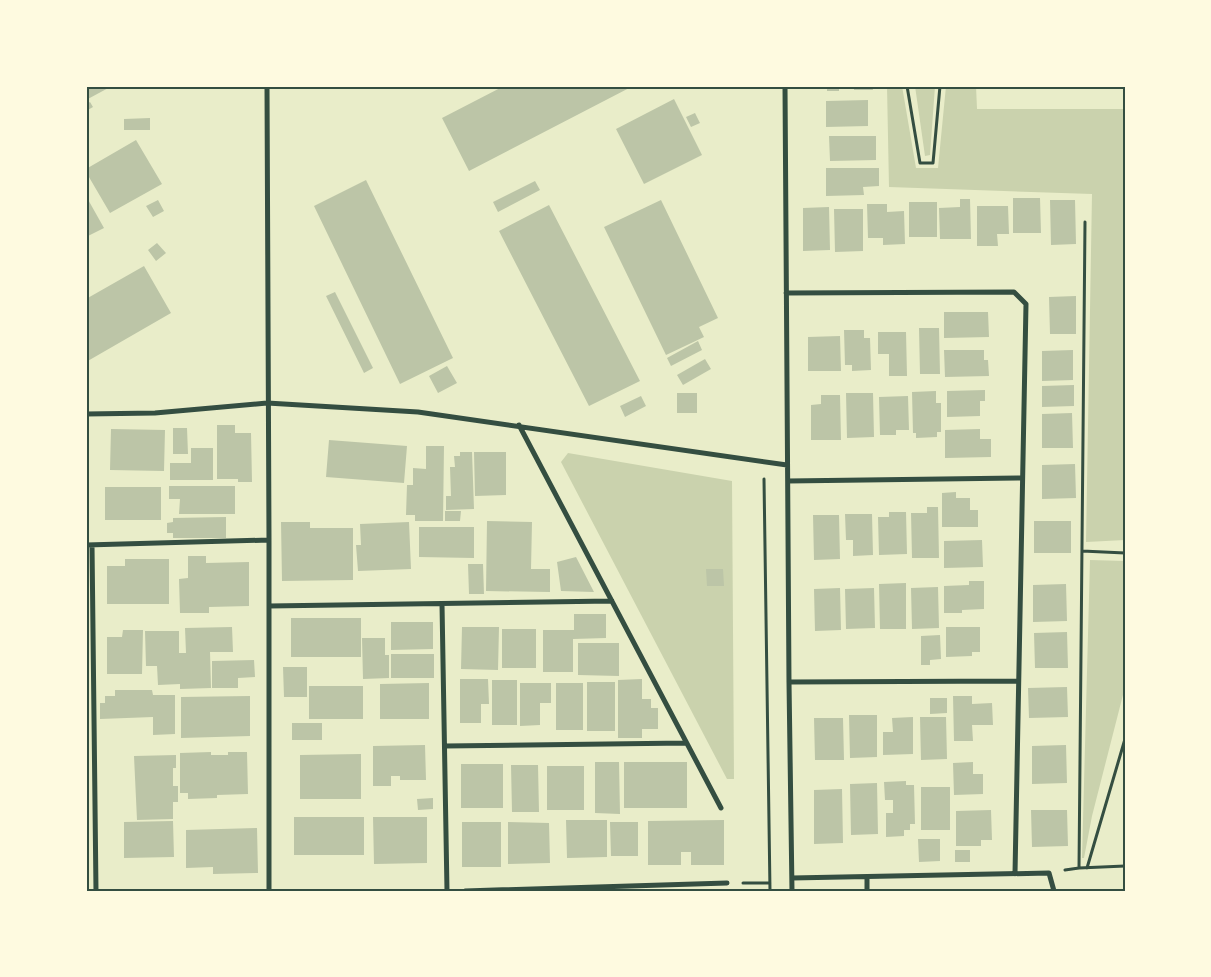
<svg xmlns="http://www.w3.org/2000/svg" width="1211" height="977" viewBox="0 0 1211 977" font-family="Lato,sans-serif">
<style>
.green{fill:#cad2ad}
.building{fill:#bcc5a7}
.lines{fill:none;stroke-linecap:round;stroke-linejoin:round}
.path{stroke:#344e41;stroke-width:3}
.minor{stroke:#344e41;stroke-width:5}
.neatline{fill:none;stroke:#344e41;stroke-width:2}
</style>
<rect width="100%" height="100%" fill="#e9edc9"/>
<path class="green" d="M887,86h15l14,82h22l8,-82h30l1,23h148v431l-39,2 6,-348 -203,-7z
M915,86h20l-5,69 -5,1z
M568,453l164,28 2,298h-7l-166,-317z
M1090,560l35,1v126l-33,129 -8,42h-2z"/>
<path class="building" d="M86,86h26l-26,14z
M504,86h129l-164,85 -27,-53z
M827,86h12v5h-12z
M854,86h18l1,4h-19z
M674,99l28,56 -58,29 -28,-55z
M868,100v26l-42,1v-26z
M90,102l3,5 -7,4v-7z
M695,113l5,10 -9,4 -5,-10z
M150,118v12h-26v-11z
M829,136h47v24l-46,1z
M136,140l26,44 -52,29 -24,-41v-3z
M826,168h53v18l-16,1 1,8 -38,1z
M366,180l87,178 -53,26 -86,-178z
M535,181l5,9 -42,22 -5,-10z
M86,196l18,32 -18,9z
M1013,198h27l1,35h-28z
M960,199h10l1,40h-31l-1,-31 21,-1z
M158,200l6,11 -11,6 -7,-11z
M661,200l57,118 -19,9 5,10 -38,18 -62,-128z
M1050,200h25l1,44 -25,1z
M909,202h28v35h-28z
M867,204h20v8l17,-1 1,33 -22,1v-7h-15z
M549,205l91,176 -51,25 -90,-175z
M977,206h31l1,28h-12l1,12h-21z
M829,207l1,43 -27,1v-43z
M834,209h29v42l-28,1z
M157,243l9,10 -10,8 -8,-11z
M144,266l27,47 -85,49v-63z
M335,292l38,76 -9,5 -38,-77z
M1076,296v38h-26l-1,-37z
M944,312h44l1,25 -45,1z
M919,328h20l1,46h-20z
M844,330h20v8h6l1,32 -19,1v-6h-7z
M878,332h28l1,44h-18v-22h-11z
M840,336l1,35h-33v-34z
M698,341l4,9 -31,16 -4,-8z
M944,350h40v10h4l1,16 -44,1z
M1073,350v30l-31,1v-30z
M705,359l6,10 -28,16 -6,-10z
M447,366l10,17 -19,10 -9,-17z
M1074,385v21l-32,1v-21z
M985,390v11h-5v15l-33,1v-26z
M936,391v12h5v29h-4v5l-21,1v-5h-3l-1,-41z
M677,393h20v20h-20z
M846,393h27l1,44 -27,1z
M821,395h19l1,45h-30v-35l10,-1z
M641,396l5,10 -21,11 -5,-11z
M908,396l1,34h-13v5h-16l-1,-38z
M1072,413l1,35h-31v-34z
M217,425h18v8h16l1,49h-14v-3h-21z
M173,428h14l1,26h-15z
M111,429l54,1 -1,41 -54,-1z
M980,429v10h11v18l-46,1v-28z
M329,440l78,6 -3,37 -78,-6z
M426,446h18l-1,75h-28v-6h-9l1,-30h6v-17l13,1z
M191,448h22v32h-43v-17h21z
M460,452h12l2,57 -28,1v-14h5l-1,-29h5l-1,-11h6z
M474,452h32v43l-31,1z
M1075,464l1,34 -34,1v-34z
M169,486h66v28h-56l1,-15h-11z
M105,487h56v33h-56z
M956,492v6h14v12h8v17h-36v-34z
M927,507h11l1,51h-27l-1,-45h16z
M445,511h16l-1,10h-15z
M889,512h17l1,42 -28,1 -1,-38h11z
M845,514h27l1,41 -20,1v-16h-7z
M813,515h26l1,44 -26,1z
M226,517v21h-53v-5h-6v-10l6,-1v-4z
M487,521l45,1 -1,47h19v23l-64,-1z
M1034,521h37v32h-37z
M281,522h29v6h43v52l-71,1z
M409,522l2,47 -53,2 -2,-26h5l-1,-21z
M419,527h55v31l-55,-1z
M982,540l1,27 -39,1v-27z
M188,556h18v7l43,-1v44l-40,1v6h-29l-1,-34 9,-1z
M576,557l18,35 -33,-1 -4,-29z
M125,559h44v45h-62v-38h18z
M468,564h15l1,30h-15z
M706,569h17l1,17h-17z
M969,581h15v28l-22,1v3h-18v-27l25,-1z
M906,583v46h-26l-1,-45z
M1066,584l1,37 -34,1v-37z
M938,587l1,41 -27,1 -1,-41z
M840,588l1,42 -26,1 -1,-42z
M874,588l1,40 -29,1 -1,-40z
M574,614h32v24l-33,1v33h-30v-42h31z
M291,618h70v39h-70z
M391,622h42v27l-42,1z
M232,627l1,25h-23l1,36 -31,1v-5l-22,1 -1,-19h-11l-1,-35h34v22h7l-1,-25z
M462,627h37l-1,43 -37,-1z
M946,627h34v25h-8v4l-26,1z
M502,629h34v39h-34z
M123,630h20l-1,44h-35v-37h15z
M1067,632l1,36h-33l-1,-35z
M940,635l1,24 -11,1v5h-9v-29z
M362,638h23v17h4v23l-26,1z
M578,643h41v33l-41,-1z
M391,654h43v24h-43z
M254,660l1,17 -17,1v10h-26v-27z
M283,667h24v30h-23z
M460,679h28l1,25h-8v19h-21z
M642,679v20h9v9h7v21h-16v9h-24v-58z
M492,680h25v45h-25z
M587,682h28v49h-28z
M429,683v36h-49v-35z
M520,683h31v20h-11v22l-20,1z
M556,683h27v47h-27z
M309,686h54v33h-54z
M1067,687l1,30 -39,1 -1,-30z
M115,690h37l1,5h22v39l-22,1v-18l-53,2v-16h5v-7h10z
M250,696v40l-69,2v-41z
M953,696h19v8l20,-1 1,22h-21l1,16h-19z
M930,698h17v15l-17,1z
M849,715h28v42l-27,1z
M913,717v37l-30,1v-23h10l-1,-14z
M920,717h26l1,42 -26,1z
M814,718h29l1,42h-29z
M292,723h30v17h-30z
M425,745l1,35h-26v-4h-9v10h-18v-40z
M1066,745l1,38 -35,1v-38z
M211,752v3h17v-3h19l1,42 -31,1v3l-29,1v-6h-8v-40z
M361,754v45h-61v-44z
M176,755v13h-3v18h5v16h-5v17l-36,1 -3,-64z
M595,762h24l1,52 -25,-1z
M624,762h63v46h-63z
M973,762v12h10v20l-29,1 -1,-32z
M461,764h42v44h-42z
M511,765h27l1,47h-27z
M547,766h37v44h-37z
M906,781v4h8l1,39h-5v6h-6v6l-18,1v-24h7v-13h-8l-1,-18z
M877,783l1,51 -27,1 -1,-51z
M921,787h29v43h-29z
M842,789l1,54 -29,1v-54z
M433,798v11l-15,1 -1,-11z
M991,810l1,30h-11v6h-25v-35z
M1031,810h36l1,36 -36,1z
M294,817h70v38h-70z
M373,817h54v46l-53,1z
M566,820h41v37l-40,1z
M724,820v45h-33v-13h-10v13h-33v-44z
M173,821l1,36 -50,1v-36z
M462,822h39v45h-39z
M508,822l41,1 1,40 -42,1z
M610,822h28v34h-27z
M257,828l1,45 -45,1v-7l-27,1v-38z
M918,839h22v22l-21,1z
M955,850h15v12h-15z"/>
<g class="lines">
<path class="path" d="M907,86l13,77h13l7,-77
M764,479l6,412
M1082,551l43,2
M1079,868l46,-2
M1087,868l38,-129
M1065,870l14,-2 6,-646
M743,883h27"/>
<path class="minor" d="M267,86l2,454v351
M785,86l4,596 3,209
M786,293l228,-1 12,12 -11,570
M86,414l69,-1 112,-10 151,9 369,53
M519,425l202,383
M788,481l234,-3
M86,545l183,-5
M92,545l4,346
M442,604l5,287
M269,606l343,-5
M789,682l229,-1
M445,746l241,-3
M867,877v14
M792,878l257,-5 5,18
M465,891l262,-8"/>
</g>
<rect width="1211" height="977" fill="none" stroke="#fefae0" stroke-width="175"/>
<rect x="88" y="88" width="1036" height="802" class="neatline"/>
</svg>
